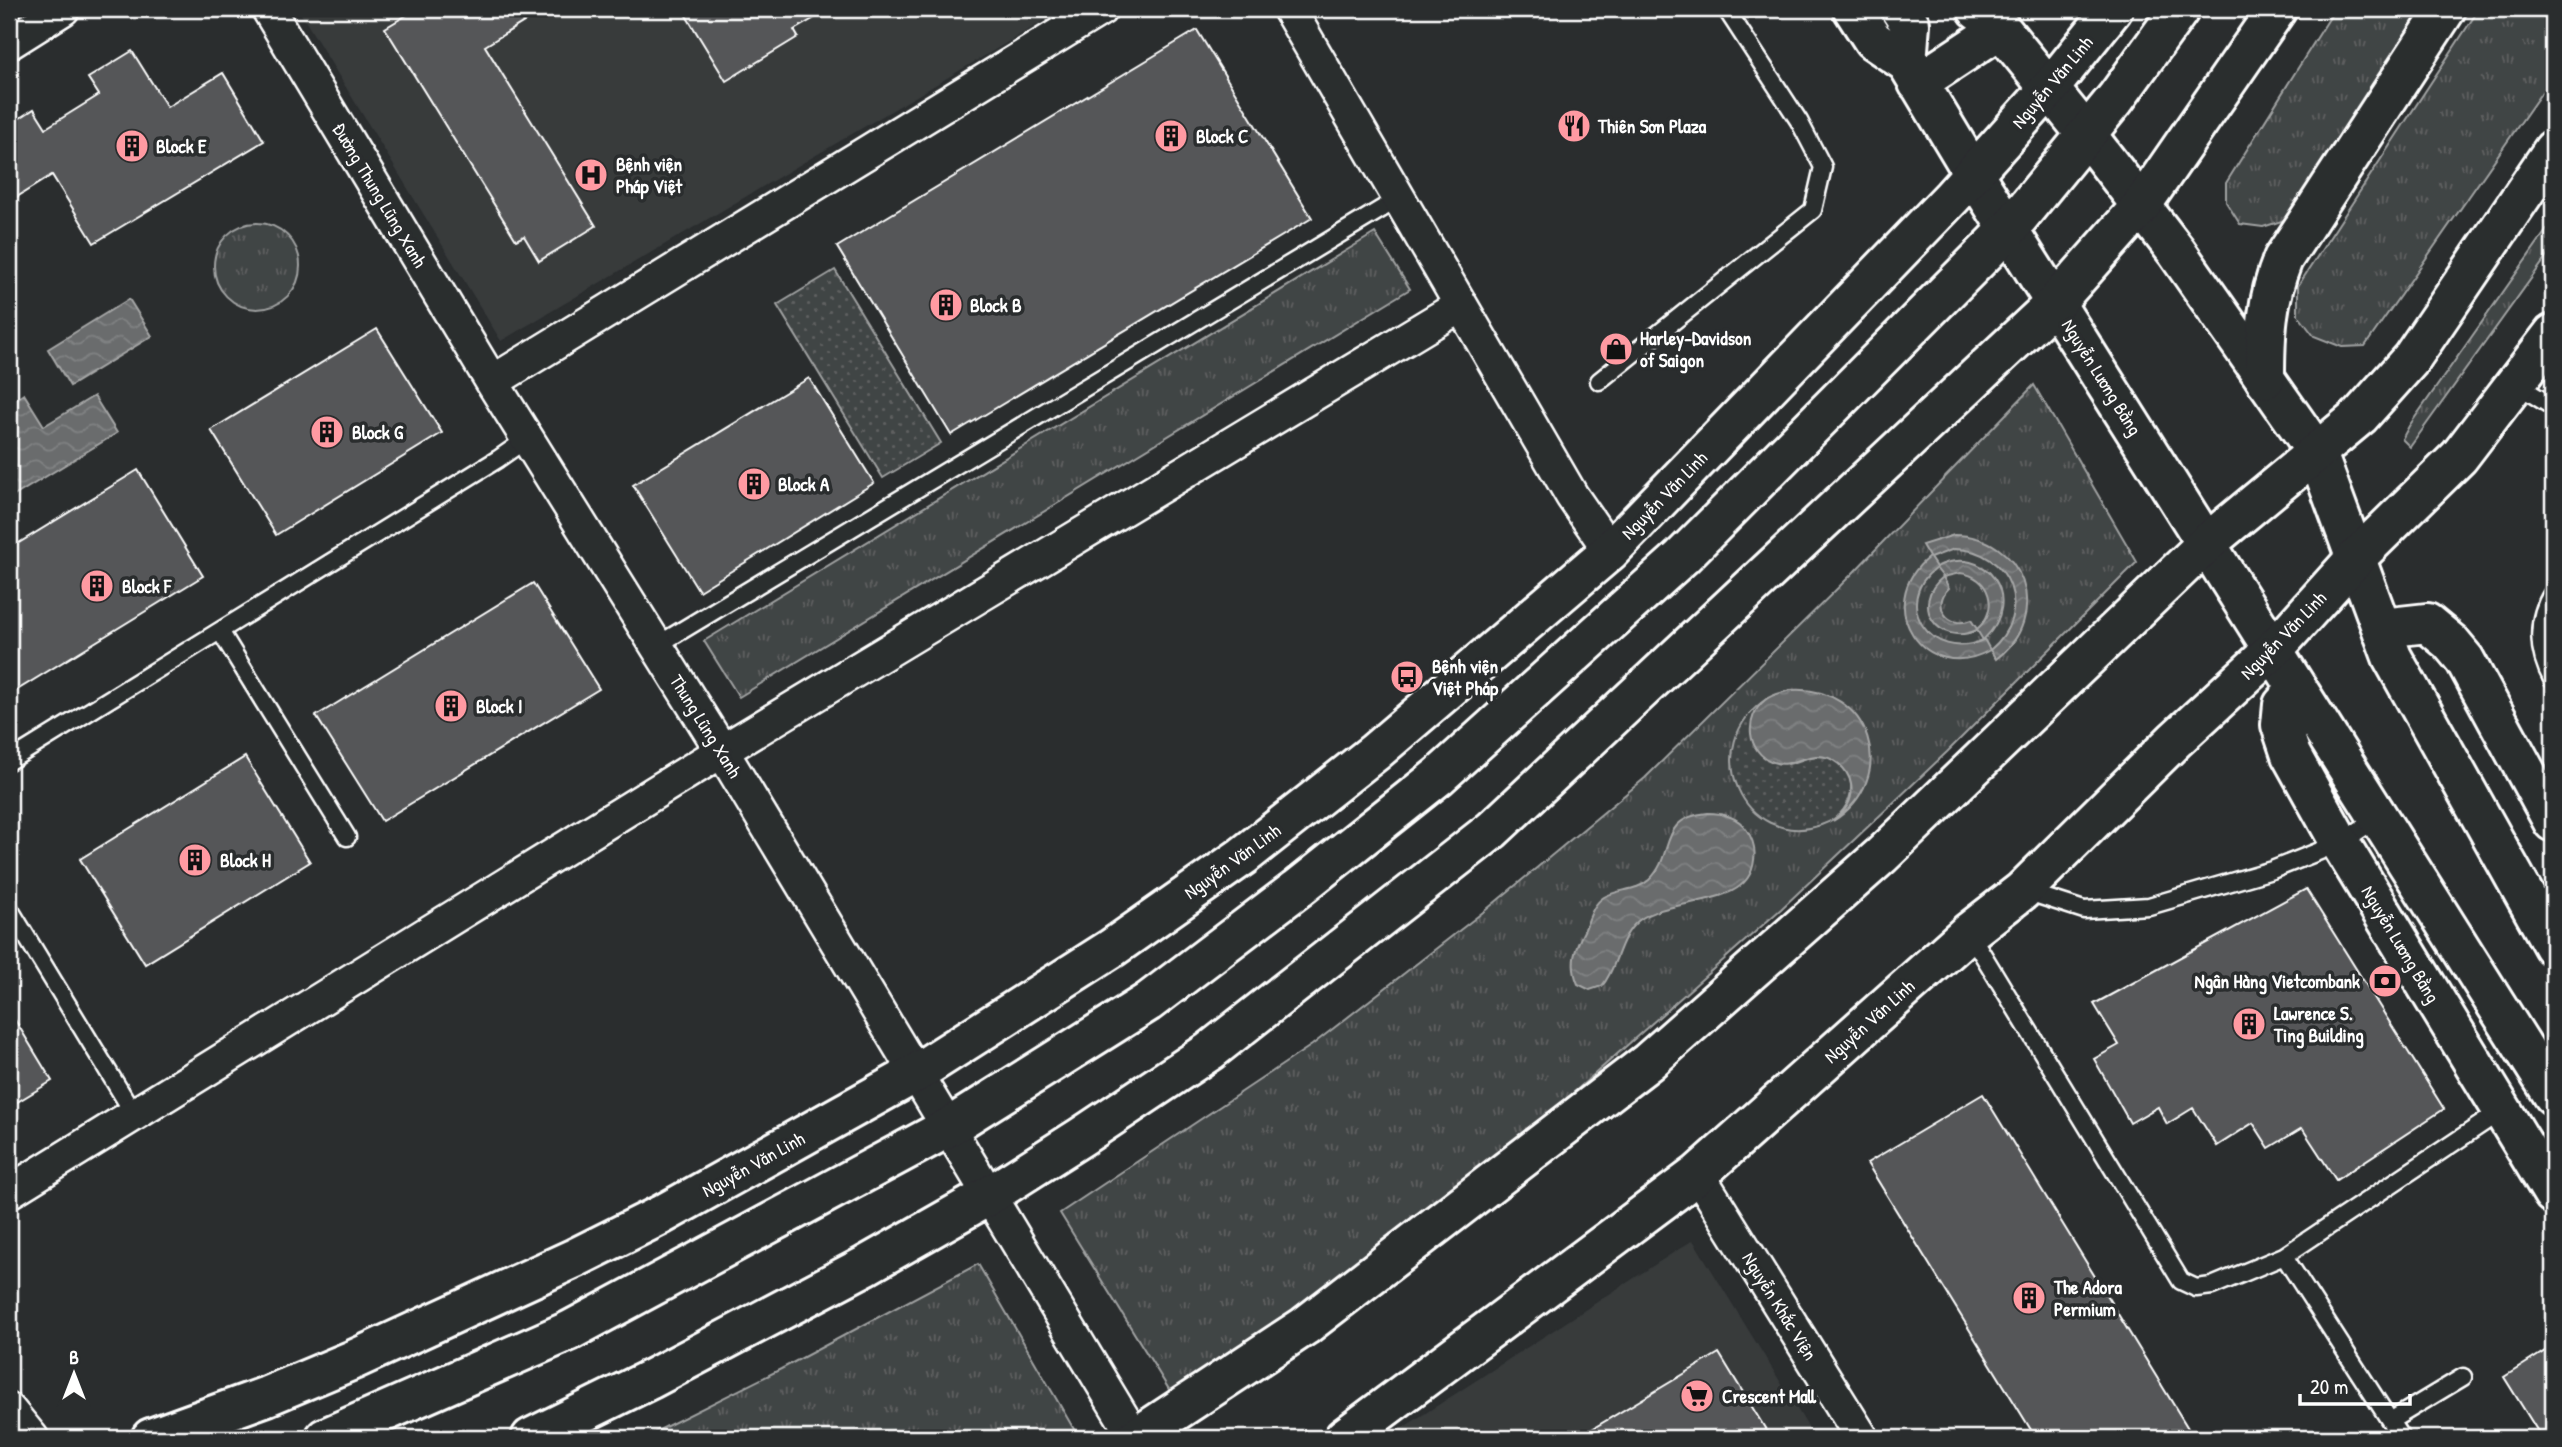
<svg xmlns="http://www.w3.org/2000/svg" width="2562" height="1447" viewBox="0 0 2562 1447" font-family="'Patrick Hand',sans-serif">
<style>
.built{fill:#373a3b}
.grass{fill:url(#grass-tufts);stroke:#a0a2a2;stroke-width:2}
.garden{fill:url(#garden-dots);stroke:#a0a2a2;stroke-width:2}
.water{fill:url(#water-waves);stroke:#a6a7a7;stroke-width:2;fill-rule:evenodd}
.building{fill:#555758;stroke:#fff;stroke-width:2}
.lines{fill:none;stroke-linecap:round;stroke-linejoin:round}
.service-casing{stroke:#fff;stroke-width:21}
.minor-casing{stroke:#fff;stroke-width:37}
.secondary-casing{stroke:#fff;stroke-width:44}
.primary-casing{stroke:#fff;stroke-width:44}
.trunk-casing{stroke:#fff;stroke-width:44}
.service{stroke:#2a2d2e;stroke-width:16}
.minor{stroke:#2a2d2e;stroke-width:32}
.secondary{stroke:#2a2d2e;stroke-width:38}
.primary{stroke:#2a2d2e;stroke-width:38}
.trunk{stroke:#2a2d2e;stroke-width:38}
.labels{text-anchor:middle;stroke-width:7;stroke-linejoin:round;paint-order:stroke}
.street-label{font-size:19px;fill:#fff;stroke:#2a2d2e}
.poi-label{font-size:19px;font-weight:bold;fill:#fff;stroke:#2a2d2e;text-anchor:start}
</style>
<defs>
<pattern id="grass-tufts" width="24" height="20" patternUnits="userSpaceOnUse" patternTransform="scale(1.75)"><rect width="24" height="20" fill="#414445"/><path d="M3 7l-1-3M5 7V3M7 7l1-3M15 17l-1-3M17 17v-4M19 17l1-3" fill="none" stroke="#5e6061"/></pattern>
<pattern id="garden-dots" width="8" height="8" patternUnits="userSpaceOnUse" patternTransform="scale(1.75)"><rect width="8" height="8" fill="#414445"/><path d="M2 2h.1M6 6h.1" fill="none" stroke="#5e6061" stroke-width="1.8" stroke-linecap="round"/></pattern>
<pattern id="water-waves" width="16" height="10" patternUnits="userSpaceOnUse" patternTransform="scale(1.75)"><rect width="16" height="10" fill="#6a6c6d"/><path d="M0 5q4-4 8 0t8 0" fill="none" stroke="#808283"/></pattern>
</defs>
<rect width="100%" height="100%" fill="#2a2d2e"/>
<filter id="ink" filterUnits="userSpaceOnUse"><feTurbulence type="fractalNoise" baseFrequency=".0143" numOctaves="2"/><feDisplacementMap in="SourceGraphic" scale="14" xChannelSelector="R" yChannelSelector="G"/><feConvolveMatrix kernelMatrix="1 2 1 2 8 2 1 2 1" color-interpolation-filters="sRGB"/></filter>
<g filter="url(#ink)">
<path class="built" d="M298,9h766l-563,332z
M1693,1240l122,198h-428z"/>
<path class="grass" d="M2335,9h91l-138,210 -25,8 -23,-3 -14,-22v-19z
M2479,9h74v67l-188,270 -23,1 -28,-11 -16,-21v-29z
M2553,221v27l-143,199 -8,-8 7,-13z
M214 266a43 43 0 1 1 86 0a43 43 0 1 1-86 0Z
M1375,233l35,56 -671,408 -35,-56z
M2034,385l103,177 -190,190 -166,157 -314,278 -135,99 -162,105 -110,-178 252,-168 175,-136 158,-131 207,-204z
M978,1264l101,174h-436l138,-69z"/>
<path class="garden" d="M835,270l106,173 -58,35 -106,-173z
M1768,698l-12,13 32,53c10,-2 20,-8 31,-8 42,2 43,56 2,69 -77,26 -126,-80 -53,-127z"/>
<path class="water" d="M129,299l23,37 -82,50 -22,-37z
M24,394l20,32 50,-30 23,37 -108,66v-95z
M1954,535c70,0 99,82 42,124l-6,-9c-65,37 -120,-46 -61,-93l-7,-12zM1954,549c57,0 81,64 36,101l-6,-11c42,-40 2,-97 -48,-72l-6,-9zM1936,568l7,9c-34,27 -5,71 34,53l6,10c-52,24 -93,-38 -47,-72zM1960,573c30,3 40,37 17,56l-6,-9c-23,10 -40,-15 -22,-32l-6,-11z
M1790,690c81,-6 111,88 43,131 12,-10 21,-20 18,-37 -3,-16 -19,-29 -35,-28 -16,1 -27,12 -43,6 -27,-10 -29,-45 -8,-62 7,-6 17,-7 25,-10z
M1708,813c14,0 30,4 38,16 7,10 10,20 8,31 -5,51 -84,35 -116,61 -20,17 -20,46 -36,65l-12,4 -12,-6c-9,-21 -3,-36 7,-55 5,-12 8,-25 19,-32 14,-8 33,-6 45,-17 27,-25 7,-62 59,-67z"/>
<path class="building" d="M417,9h128l-60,37 111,180 -57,35 -15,-25 -8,4 -131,-212z
M682,9h148l-36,21 4,7 -72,44z
M1197,30l115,188 -361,217 -114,-188z
M132,51l35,56 56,-34 41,68 -170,102 -42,-68 -43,27v-77l25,-16 12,19 53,-33 -11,-17z
M377,329l65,104 -166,102 -65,-105z
M809,378l65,105 -175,108 -66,-106z
M138,470l65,106 -194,119v-146z
M533,583l66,106 -217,132 -66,-105z
M245,757l65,105 -165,102 -65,-105z
M2306,889l138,220 -108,71 -34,-52 -33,20 -16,-25 -36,23 -24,-38 -26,16 -9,-17 -28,16 -36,-64 25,-14 -25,-41z
M9,1010l43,71 -43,26z
M1983,1094l211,344h-158l-169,-275z
M2553,1346v92h-11l-38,-61z
M1719,1353l52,85h-194z"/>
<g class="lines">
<defs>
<path id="service" d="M1599,381l214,-171 10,-43 -24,-46 -73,-112
M2516,384l37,23
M2553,592c-18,28 -16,60 0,89
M220,631l127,206
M656,646l742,-447
M9,761l489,-302 30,-21
M2025,891l59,19 65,-4 123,-36 68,-27 39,-26
M9,908l125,206
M1969,932l212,349 15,7 16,-2 72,-30 217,-145
M2284,1256l117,182
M2390,1421l73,-44"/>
<path id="minor" d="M268,9l224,373 230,369 413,687
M1289,9l283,487 38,55
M9,43l54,-34
M492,382l609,-373
M1698,1174l164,264
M9,1192l713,-441 738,-445
M9,1410l23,28"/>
<path id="secondary" d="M1853,9l20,31 34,23 66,110 580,922
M1900,9l10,15 -3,39
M1977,9l20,15 89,110 90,117 141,202 75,204 161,289
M1918,83l82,-54
M2383,633l8,-6 36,-4 23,19 15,18 88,162
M2298,689l-15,16 -2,20 10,30 49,88 213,351"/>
<path id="primary" d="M151,1438l116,-42 86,-36 222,-102 86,-43 255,-142 196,-125 131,-92 132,-104 235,-201 342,-354 97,-108 64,-80"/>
<path id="trunk" d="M2265,379c0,-45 1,-78 18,-120l163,-250
M325,1438l244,-107 380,-204 199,-125 149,-113 142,-113 243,-219 327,-328 107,-131 64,-89
M531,1438l120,-59 214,-113 125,-71 91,-58 129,-86 282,-221 563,-527 86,-97 136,-197
M1135,1438l170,-112 343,-264 234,-207 325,-312 153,-127 51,-57 142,-209
M1344,1438l354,-264 271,-242 53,-41 153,-151 99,-91 81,-90 104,-102 94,-123"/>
</defs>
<use href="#service" class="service-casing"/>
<use href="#minor" class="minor-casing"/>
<use href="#secondary" class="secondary-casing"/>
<use href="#primary" class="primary-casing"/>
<use href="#trunk" class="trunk-casing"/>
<use href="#service" class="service"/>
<use href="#minor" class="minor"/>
<use href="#secondary" class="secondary"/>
<use href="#primary" class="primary"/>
<use href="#trunk" class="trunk"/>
</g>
</g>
<defs>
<symbol id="restaurant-disc" viewBox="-11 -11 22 22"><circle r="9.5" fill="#ff9aa2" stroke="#2a2d2e"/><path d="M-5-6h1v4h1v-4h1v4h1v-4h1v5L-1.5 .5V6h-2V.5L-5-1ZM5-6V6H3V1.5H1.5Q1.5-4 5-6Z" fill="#111"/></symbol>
<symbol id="building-disc" viewBox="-11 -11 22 22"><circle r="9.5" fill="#ff9aa2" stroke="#2a2d2e"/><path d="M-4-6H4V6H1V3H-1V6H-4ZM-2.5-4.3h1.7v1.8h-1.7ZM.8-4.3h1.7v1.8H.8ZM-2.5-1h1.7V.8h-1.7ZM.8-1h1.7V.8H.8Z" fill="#111"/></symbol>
<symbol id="hospital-disc" viewBox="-11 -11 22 22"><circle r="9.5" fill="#ff9aa2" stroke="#2a2d2e"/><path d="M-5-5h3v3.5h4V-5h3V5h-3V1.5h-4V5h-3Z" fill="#111"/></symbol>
<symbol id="shop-disc" viewBox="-11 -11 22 22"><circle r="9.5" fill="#ff9aa2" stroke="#2a2d2e"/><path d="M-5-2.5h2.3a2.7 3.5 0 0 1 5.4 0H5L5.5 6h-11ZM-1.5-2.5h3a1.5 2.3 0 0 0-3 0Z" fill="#111"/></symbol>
<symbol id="bus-disc" viewBox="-11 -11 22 22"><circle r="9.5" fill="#ff9aa2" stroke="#2a2d2e"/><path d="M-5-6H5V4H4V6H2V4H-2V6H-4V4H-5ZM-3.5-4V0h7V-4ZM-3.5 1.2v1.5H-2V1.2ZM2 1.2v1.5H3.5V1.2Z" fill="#111"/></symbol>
<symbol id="bank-disc" viewBox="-11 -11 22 22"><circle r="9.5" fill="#ff9aa2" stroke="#2a2d2e"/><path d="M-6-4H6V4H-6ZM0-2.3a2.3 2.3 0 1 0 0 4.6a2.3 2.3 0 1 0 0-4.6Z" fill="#111"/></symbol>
<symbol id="supermarket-disc" viewBox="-11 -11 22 22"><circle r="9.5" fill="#ff9aa2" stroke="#2a2d2e"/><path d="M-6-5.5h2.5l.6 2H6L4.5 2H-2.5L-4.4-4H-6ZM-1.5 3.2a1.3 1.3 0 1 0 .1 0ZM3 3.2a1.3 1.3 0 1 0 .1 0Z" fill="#111"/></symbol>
</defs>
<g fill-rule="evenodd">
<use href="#restaurant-disc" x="1555" y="107" width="38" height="38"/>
<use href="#building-disc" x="1152" y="117" width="38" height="38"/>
<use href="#building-disc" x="113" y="127" width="38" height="38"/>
<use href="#hospital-disc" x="572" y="156" width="38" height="38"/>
<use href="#building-disc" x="927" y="286" width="38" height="38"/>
<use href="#shop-disc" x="1597" y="330" width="38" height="38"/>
<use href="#building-disc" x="308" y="413" width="38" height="38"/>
<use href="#building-disc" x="735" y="465" width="38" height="38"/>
<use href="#building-disc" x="78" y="567" width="38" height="38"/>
<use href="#bus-disc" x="1388" y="658" width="38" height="38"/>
<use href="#building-disc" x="432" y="687" width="38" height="38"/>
<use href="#building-disc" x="176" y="841" width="38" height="38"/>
<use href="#bank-disc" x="2366" y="962" width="38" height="38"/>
<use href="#building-disc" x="2230" y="1005" width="38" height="38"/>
<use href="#building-disc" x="2010" y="1279" width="38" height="38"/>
<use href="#supermarket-disc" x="1678" y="1377" width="38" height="38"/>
</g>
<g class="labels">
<g class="street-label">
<text transform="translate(2052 82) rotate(-50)" y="7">Nguyễn Văn Linh</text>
<text transform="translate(380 195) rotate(59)" y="7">Đường Thung Lũng Xanh</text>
<text transform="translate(2102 377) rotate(58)" y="7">Nguyễn Lương Bằng</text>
<text transform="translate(1664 495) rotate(-46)" y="7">Nguyễn Văn Linh</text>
<text transform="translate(2283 635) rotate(-46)" y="7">Nguyễn Văn Linh</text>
<text transform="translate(706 726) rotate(58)" y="7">Thung Lũng Xanh</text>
<text transform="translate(1232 861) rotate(-36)" y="7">Nguyễn Văn Linh</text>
<text transform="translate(2401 944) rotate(59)" y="7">Nguyễn Lương Bằng</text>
<text transform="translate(1869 1021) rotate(-42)" y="7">Nguyễn Văn Linh</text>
<text transform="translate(753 1164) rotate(-29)" y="7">Nguyễn Văn Linh</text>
<text transform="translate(1780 1306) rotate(58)" y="7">Nguyễn Khắc Viện</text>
</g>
<g class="poi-label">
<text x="1598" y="133">Thiên Sơn Plaza</text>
<text x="1196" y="143">Block C</text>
<text x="156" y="153">Block E</text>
<text x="616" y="171">Bệnh viện<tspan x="616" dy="22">Pháp Việt</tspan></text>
<text x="970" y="312">Block B</text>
<text x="1640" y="345">Harley-Davidson<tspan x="1640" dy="22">of Saigon</tspan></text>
<text x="352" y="439">Block G</text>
<text x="778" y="491">Block A</text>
<text x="122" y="593">Block F</text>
<text x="1432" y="673">Bệnh viện<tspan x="1432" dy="22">Việt Pháp</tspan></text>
<text x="476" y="713">Block I</text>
<text x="220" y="867">Block H</text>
<text x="2360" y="988" text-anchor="end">Ngân Hàng Vietcombank</text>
<text x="2274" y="1020">Lawrence S.<tspan x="2274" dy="22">Ting Building</tspan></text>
<text x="2054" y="1294">The Adora<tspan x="2054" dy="22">Permium</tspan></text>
<text x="1722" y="1403">Crescent Mall</text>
</g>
</g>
<rect width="2562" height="1447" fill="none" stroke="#2a2d2e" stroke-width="35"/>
<rect x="18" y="18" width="2527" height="1412" fill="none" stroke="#fff" stroke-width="2.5" filter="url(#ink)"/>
<g transform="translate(74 1374)" stroke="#2a2d2e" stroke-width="5" paint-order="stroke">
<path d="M0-5L12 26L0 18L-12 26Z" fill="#ffffff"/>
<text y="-10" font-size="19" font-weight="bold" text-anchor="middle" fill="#ffffff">B</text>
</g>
<path d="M2300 1394v10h110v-10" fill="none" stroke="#ffffff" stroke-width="3.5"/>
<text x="2310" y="1394" font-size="21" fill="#ffffff" stroke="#2a2d2e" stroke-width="5" paint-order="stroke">20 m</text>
</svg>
